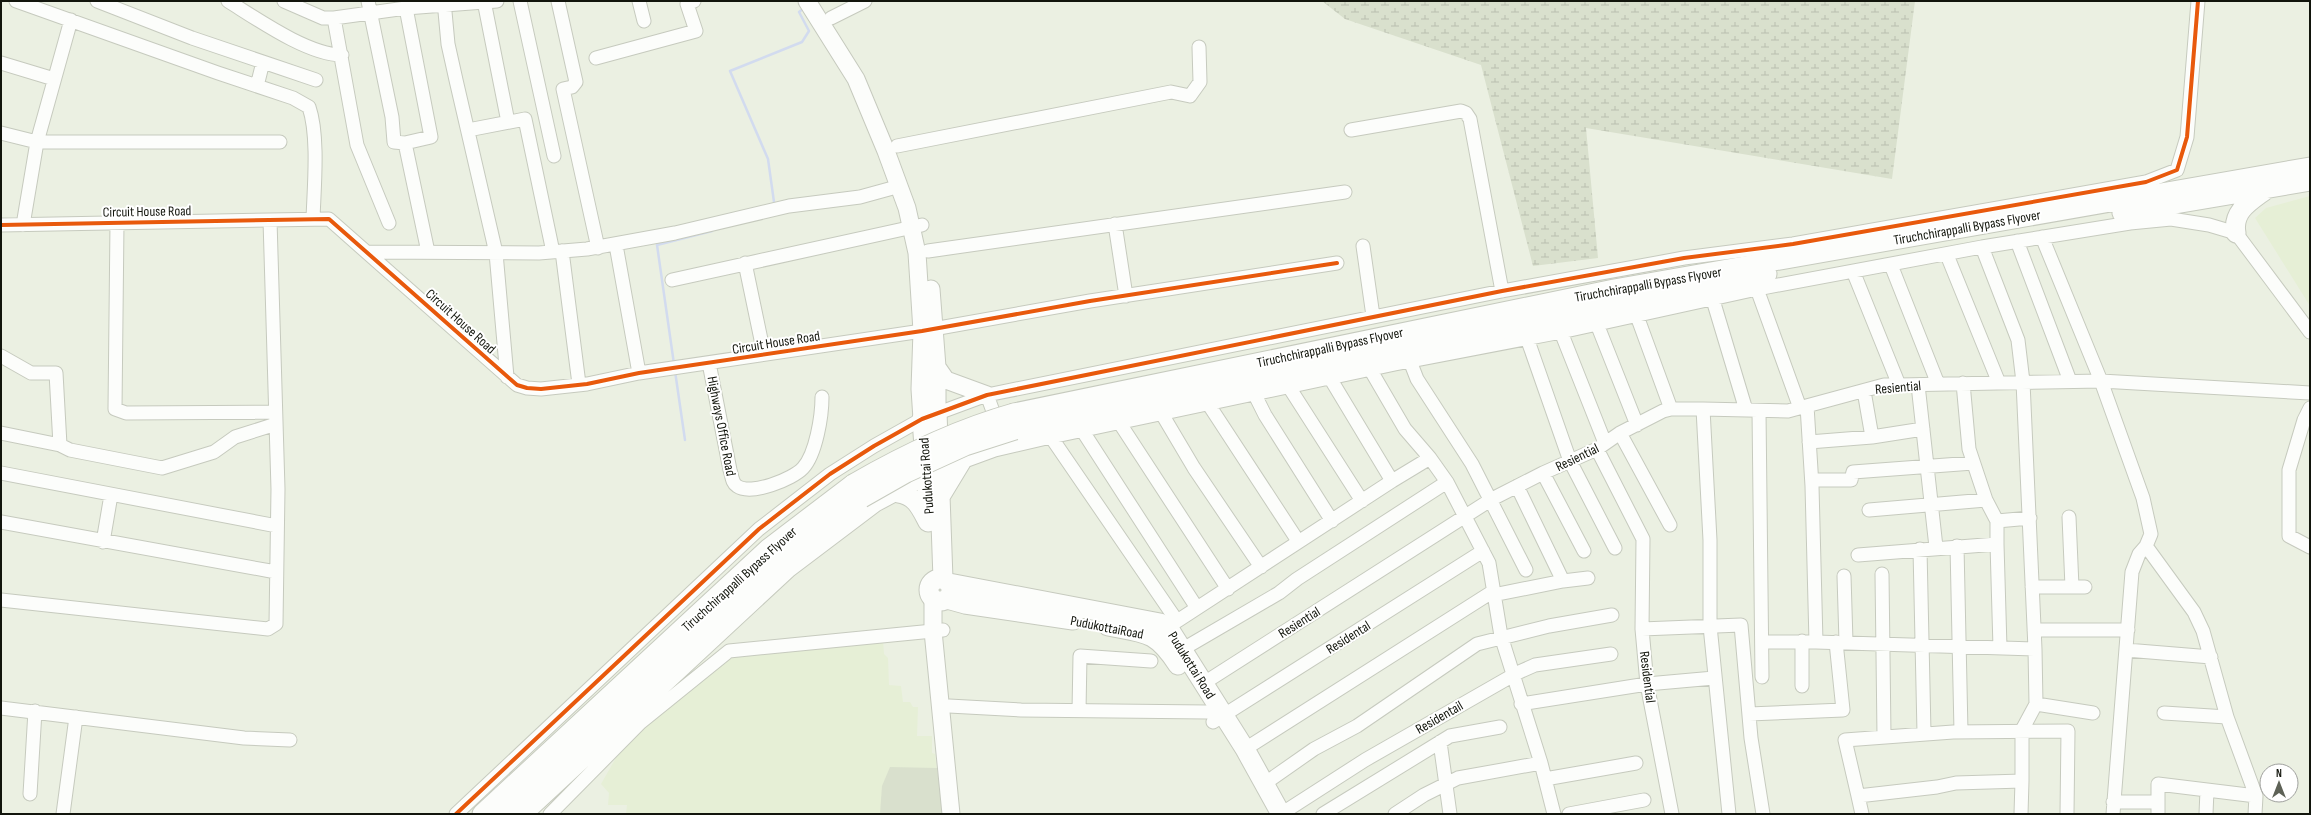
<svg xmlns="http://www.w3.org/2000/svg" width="2311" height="815" viewBox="0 0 2311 815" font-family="'Sofia Sans Condensed',sans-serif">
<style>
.built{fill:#e6efd6}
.grass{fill:#d9e0cd}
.wetland{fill:url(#wetland-marsh)}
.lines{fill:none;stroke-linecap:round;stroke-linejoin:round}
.stream{stroke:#d2dbef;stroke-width:2.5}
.minor-casing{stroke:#c6cabe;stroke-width:15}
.major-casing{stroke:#c6cabe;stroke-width:19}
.highway-casing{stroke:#c6cabe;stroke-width:21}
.minor{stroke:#fcfdfb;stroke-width:13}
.major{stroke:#fcfdfb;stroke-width:17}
.highway{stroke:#fcfdfb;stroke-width:19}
.highway-bridge-casing{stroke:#c6cabe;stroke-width:21;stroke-linecap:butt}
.highway-bridge{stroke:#fcfdfb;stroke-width:19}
.cycleway-casing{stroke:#fff;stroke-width:6}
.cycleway{stroke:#e8590c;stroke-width:4}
.labels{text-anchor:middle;stroke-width:4;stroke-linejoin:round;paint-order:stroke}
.street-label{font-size:14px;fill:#12150c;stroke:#fff}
</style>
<defs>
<pattern id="wetland-marsh" width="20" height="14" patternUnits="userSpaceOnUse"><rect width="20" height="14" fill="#d9e0cd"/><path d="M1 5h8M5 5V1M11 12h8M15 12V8" fill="none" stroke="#b9bfaf"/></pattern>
</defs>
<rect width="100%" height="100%" fill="#ebf0e2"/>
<path class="built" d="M2310,196v110l-55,-88 11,-10z
M883,640l1,14 4,4 1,27 12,1 2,16h7l3,5h5l-1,29h15v17l3,1 7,60h-316l1,-9h-19l1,-12 -8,-9 16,-28 34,-35 71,-64z"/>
<path class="grass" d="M890,767l47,1 6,46h-63l2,-28z"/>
<path class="wetland" d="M1322,1h593l-23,178 -306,-51 12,130 -65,8 -52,-201 -136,-46z"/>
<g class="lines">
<path class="stream" d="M774,202l-6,-43 -38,-88 72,-29 7,-11 -10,-19 5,-4
M674,364l-17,-119 55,-14
M675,371l10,69"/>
<defs>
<path id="minor" d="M16,1l202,72 75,25 16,9c10,29 5,81 4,112
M97,1l95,37 124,42
M228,1c29,18 80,54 114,54
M284,1l39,17h11l72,-10 91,-7
M368,1l24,116 2,25 11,1 23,109
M444,1l4,43 8,36 40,173 11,124
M484,1l24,121
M520,1l34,155
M558,1l18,81 -4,5 -9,2 35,159
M639,1l5,20
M334,18l23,127 32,78
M831,18l34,-17
M596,58l100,-27 -9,-27 7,-3
M1,63l53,16
M257,86l6,-24
M468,130l57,-11 28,133
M1351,130l110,-19 5,2 4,6 32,172
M1,133l36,9h243
M405,143l26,-6 -25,-129
M897,146l274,-54 19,4 10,-14 -1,-35
M117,223l-2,186 11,4 149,-1
M1115,224l11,72
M1,225l328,-6 188,166 10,3 14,1 46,-5 52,-11 283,-42 168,-30 247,-38
M23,225l14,-83 34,-122
M2042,237l59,144 42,117 8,36 -5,12 48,66 9,19 24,86 29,79 -1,18
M2017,241l53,140
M616,245l23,128
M1363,246l10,70
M562,251l17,133
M928,251l417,-59
M367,252l172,1 48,-4 88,-16 114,-27 71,-9 40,-11
M1947,255l52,128
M745,263l19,91
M1891,265l47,119
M1853,271l46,114
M672,280l250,-55
M1757,289l43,119
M1713,300l33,110
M1637,316l34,93
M1597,324l40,101
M1561,332l44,111
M1527,338l43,123 45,87
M1,356l30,17h25l4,72 10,5 92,18 52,-16 21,-15 41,-13
M1410,361l7,18 55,85 54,106
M709,363l21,107c2,6 2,13 7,16 14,10 56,-7 66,-18 13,-14 19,-52 19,-71
M1370,369l35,60 25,29 17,24 42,81 12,73 40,127 13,51
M1963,383l6,66 17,51 11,21 33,-3
M1918,385l18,162
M1289,387l73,114
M1864,391l8,46
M987,395l11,30
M1255,395l10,20 67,106
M1209,405l89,136
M1807,406l5,80 4,156 219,7 -12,-267 -5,-42 -36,-93
M2310,408l-6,12 -15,50v66l21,11
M1703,409l7,131v86l19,188
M1759,411l3,266
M1162,414l32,54 67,99
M1119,422l109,167
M1082,430l115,178
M1,433l59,12
M1620,433l50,92
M1051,437l126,184
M1809,442l63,-5 51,-8
M1597,449l46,90 -1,90 5,55 25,130
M954,465l41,-15 56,-13 344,-73 166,-32 196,-43 225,-42 148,-24 41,-4 38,6 27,8 74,99
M1,473l276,53
M1543,473l41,78
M1812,480h39l2,-8 120,-9
M1392,481l38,-23
M1517,486l46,95
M1869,510l117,-10
M2069,517l3,70
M1997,521v23
M1,522l275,50
M103,542l8,-47
M1957,546l4,186
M1920,549l4,184
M1858,555l139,-11 3,104
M1882,574l2,162
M1844,576l2,66
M2032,587h53
M1493,595l70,-14 25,-3
M1,600l267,29 8,-5 2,-135 -8,-269
M1168,627l224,-146 -62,-103
M1642,629l99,-4 10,113 12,76
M2034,630h94
M1802,641v45
M1762,642h54
M1183,649l96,-56 18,-14 150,-97
M2035,649l1,55 57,9
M2126,650l85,7
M1204,683l288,-184 51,-26 54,-24 23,-16 43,-22 8,-2h32l85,2 96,-26h15l202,-4 209,12
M1521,704l126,-20 67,-6
M949,706l72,4 186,2
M1,708l243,30 46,2
M1079,711l1,-55 71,5
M2164,713l63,4
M1749,714l94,-4 -7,-68
M1213,722l270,-171
M1440,742l10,72
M1245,749l247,-157
M1545,779l91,-16
M2022,781v-51l14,-26
M1264,784l50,-35 43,-23 120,-82 72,-18 63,-11
M30,794l5,-83
M1858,796l4,18
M2113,802h45
M63,814l13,-97
M456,814l303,-285 71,-55 44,-28 48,-27 65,-24 515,-104 182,-33 109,-14 353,-62 31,-12 10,-33 11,-136
M527,814l263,-244 86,-65 56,-30
M550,814l90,-91 89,-72 214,-21
M1281,814l84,-54 152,-87 18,-8 76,-11
M1323,814l127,-78 50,-9
M1395,814l29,-19 34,-17 83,-15
M1569,814l75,-14
M2021,814l1,-33 -66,2 -19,4 -79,9 -13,-56 108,-8 115,-1 -1,83
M2113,814l19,-242 7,-18 7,-8
M2158,814v-30l98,12
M2206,814l1,-24"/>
<path id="major" d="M807,1l49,78 30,72 21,57 10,45 5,78 -2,58 2,30
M931,289l6,78v45
M937,367l9,13 41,15
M933,598v33l18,183"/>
<path id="highway" d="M2122,213l188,-32
M2236,233c-4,-21 13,-31 28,-42
M937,412l6,167
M1014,413l600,-124 696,-122
M922,419l7,98
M1015,430l752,-156
M898,493c18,3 22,14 30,29
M941,495l20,-33
M929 590a11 11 0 1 1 22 0a11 11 0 1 1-22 0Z
M949,583l211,40 8,4 77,122 36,65
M947,599l18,5 108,16
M1108,626c38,7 48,5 70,39
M482,814l287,-266 84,-64
M506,814l278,-255 78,-61"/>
</defs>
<use href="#minor" class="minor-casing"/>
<use href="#major" class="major-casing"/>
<use href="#highway" class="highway-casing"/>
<use href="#minor" class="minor"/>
<use href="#major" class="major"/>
<use href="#highway" class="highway"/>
<defs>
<path id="highway-bridge" d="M853,484c52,-30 104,-55 161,-71
M862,498l44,-25 59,-27 50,-16"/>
</defs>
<use href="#highway-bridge" class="highway-bridge-casing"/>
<use href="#highway-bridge" class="highway-bridge"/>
<defs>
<path id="cycleway" d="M1,225l328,-6 188,166 10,3 14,1 46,-5 52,-11 283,-42 168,-30 247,-38
M456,814l303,-285 71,-55 44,-28 48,-27 65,-24 515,-104 182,-33 109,-14 353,-62 31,-12 10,-33 11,-136"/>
</defs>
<use href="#cycleway" class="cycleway-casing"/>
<use href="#cycleway" class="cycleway"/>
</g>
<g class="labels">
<g class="street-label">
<text transform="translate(147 211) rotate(-1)" y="5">Circuit House Road</text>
<text transform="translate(1967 227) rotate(-10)" y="5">Tiruchchirappalli Bypass Flyover</text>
<text transform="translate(1648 284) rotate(-10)" y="5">Tiruchchirappalli Bypass Flyover</text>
<text transform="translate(461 321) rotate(42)" y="5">Circuit House Road</text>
<text transform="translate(776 342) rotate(-9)" y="5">Circuit House Road</text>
<text transform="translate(1330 347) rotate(-12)" y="5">Tiruchchirappalli Bypass Flyover</text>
<text transform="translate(1898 387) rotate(-5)" y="5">Resiential</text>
<text transform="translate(722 426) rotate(79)" y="5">Highways Office Road</text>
<text transform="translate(1577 457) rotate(-26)" y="5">Resiential</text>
<text transform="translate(926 476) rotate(-94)" y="5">Pudukottai Road</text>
<text transform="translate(739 579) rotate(-42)" y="5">Tiruchchirappalli Bypass Flyover</text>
<text transform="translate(1299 622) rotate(-32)" y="5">Resiential</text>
<text transform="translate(1107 627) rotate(11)" y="5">PudukottaiRoad</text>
<text transform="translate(1348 637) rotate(-32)" y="5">Residental</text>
<text transform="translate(1192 665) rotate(58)" y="5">Pudukottai Road</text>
<text transform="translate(1648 677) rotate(83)" y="5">Residential</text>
<text transform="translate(1439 717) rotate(-30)" y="5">Residentail</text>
</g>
</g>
<rect width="2311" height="815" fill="none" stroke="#12150c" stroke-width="4"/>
<g transform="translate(2279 783)"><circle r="19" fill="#ffffff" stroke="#a0a19e"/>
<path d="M0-3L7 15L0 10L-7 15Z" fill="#5e6257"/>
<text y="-6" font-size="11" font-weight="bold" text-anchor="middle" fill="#12150c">N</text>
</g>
</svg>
